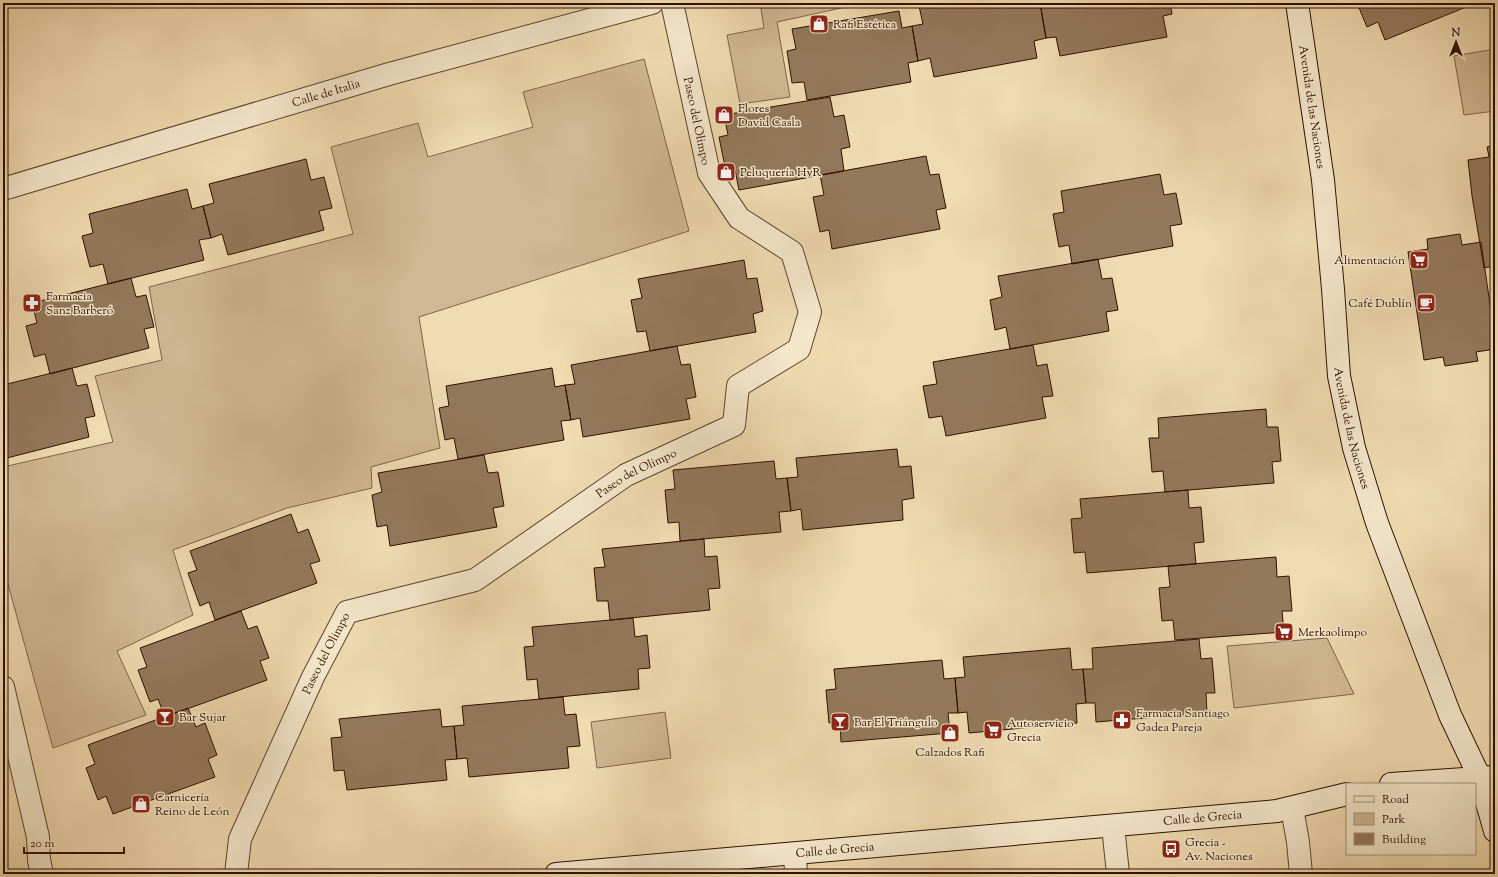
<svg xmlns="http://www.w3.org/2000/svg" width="1498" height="877" viewBox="0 0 1498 877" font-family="'Sorts Mill Goudy',serif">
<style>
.green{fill:#cfb892;stroke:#7f644a}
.building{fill:#93795c;stroke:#2f0f02}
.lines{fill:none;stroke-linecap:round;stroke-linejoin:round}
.street-casing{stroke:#5f422e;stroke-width:24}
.secondary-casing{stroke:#2f0f02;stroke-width:24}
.street{stroke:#f5e8cc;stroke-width:22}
.secondary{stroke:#f5e8cc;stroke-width:22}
.labels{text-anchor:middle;stroke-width:3;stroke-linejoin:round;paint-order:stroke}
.poi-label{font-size:12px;fill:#2f0f02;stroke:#f5e8cc;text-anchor:start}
.street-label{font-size:12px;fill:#2f0f02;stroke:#f5e8cc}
</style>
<rect width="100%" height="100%" fill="#f0dbb0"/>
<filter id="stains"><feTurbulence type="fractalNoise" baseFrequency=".005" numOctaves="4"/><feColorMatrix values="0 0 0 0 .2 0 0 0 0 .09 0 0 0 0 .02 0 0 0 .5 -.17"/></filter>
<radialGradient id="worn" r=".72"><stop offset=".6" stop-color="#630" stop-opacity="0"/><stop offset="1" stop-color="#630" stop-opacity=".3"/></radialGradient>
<path class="green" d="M760,3h104l-87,19 13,75 -50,7 -13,-69 37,-7z
M1495,49v62l-31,4 -10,-59z
M644,59l45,172 -270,86 21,131 -69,19 1,21 -85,20 -114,42 20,65 -76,36 29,64 -93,33 -50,-182v-99l110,-25 -18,-66 67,-16 -13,-73 204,-53 -22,-87 87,-24 10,34 105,-30 -10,-35z
M1327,638l27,56 -120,14 -7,-62z
M665,712l6,46 -74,10 -6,-46z"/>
<path class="building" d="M937,3h95l1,1 7,-1 6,35 -12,3 3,17 -103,19 -4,-19 -12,3 -6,-35 11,-2 -4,-18z
M1040,3h130l2,11 -9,2 4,21 -107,19 -4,-19 -10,1z
M1357,3h119l-91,37 -7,-18 -11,5z
M899,11l3,17 10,-2 6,35 -10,2 3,19 -104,18 -3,-18 -12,1 -5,-32 9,-2 -4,-20z
M830,97l4,20 10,-2 6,32 -9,2 3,22 -105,19 -4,-20 -9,2 -7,-35 9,-2 -4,-20z
M1495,145v121l-11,2 -12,-72 -4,-36 21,-3 -2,-10z
M926,156l4,19 9,-1 7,34 -10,2 4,19 -108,20 -3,-19 -9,2 -7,-35 11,-2 -4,-20z
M306,159l5,21 13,-3 8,31 -13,3 5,19 -96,25 -6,-21 -11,4 -8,-32 11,-3 -5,-19z
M1160,174l4,21 12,-2 6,31 -12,2 3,20 -101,18 -3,-19 -10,2 -6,-33 11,-2 -3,-21z
M187,189l5,20 11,-3 8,32 -12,2 5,20 -96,24 -5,-20 -13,3 -8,-31 11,-3 -4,-19z
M1460,234l2,11 19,-3 14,97v10l-19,3 2,9 -33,5 -2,-9 -19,3 -16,-108 20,-3 -1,-10z
M1098,259l4,20 10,-1 6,32 -12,2 3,19 -99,18 -4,-22 -11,3 -5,-30 12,-3 -4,-21z
M744,260l3,19 10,-1 6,33 -10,3 3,18 -106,19 -4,-20 -9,1 -6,-32 11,-2 -4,-19z
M131,278l5,19 10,-2 8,32 -10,2 5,19 -99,26 -5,-20 -11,3 -8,-31 11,-3 -5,-20z
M1033,345l4,21 10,-2 6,32 -11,1 4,21 -100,18 -4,-20 -13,2 -6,-32 14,-2 -4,-22z
M677,346l4,19 9,-1 6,33 -10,2 4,20 -107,18 -3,-19 -9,2 -6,-35 10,-1 -4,-19z
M72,368l5,18 10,-2 8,32 -10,2 4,19 -86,22v-74z
M552,368l3,19 10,-2 6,35 -10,1 3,19 -106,19 -4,-21 -9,2 -6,-32 10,-2 -3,-20z
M1266,409l1,18h11l3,34 -9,1 2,21 -109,9 -2,-21 -11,1 -3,-34h10l-1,-20z
M897,449l2,18 12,-1 3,32 -12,2 1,20 -100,10 -2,-21 -10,2 -4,-33 11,-1 -2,-19z
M484,455l4,18 10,-1 6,34 -11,2 4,19 -107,19 -3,-21 -10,2 -5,-32 10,-3 -4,-19z
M774,461l2,18 11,-1 4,33 -12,1 2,20 -101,9 -1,-19 -11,1 -3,-33 10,-1 -2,-19z
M1188,490l1,18 12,-1 3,35 -10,1 2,21 -109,9 -2,-21 -11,1 -3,-34 11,-1 -2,-19z
M291,514l7,19 10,-4 12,32 -10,3 7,19 -102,37 -6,-18 -9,4 -12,-33 9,-3 -7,-19z
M704,539l1,18 12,-1 3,32 -12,1 2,21 -100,10 -2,-19h-11l-3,-33 11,-1 -3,-18z
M1276,557l1,20 12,-1 3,35h-10l2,21 -109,8 -2,-20 -11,1 -3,-33 11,-1 -2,-21z
M1495,576v17l-5,-16z
M241,611l7,18 9,-3 12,32 -9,3 7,19 -102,37 -7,-18 -8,3 -12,-32 9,-3 -7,-19z
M633,618l2,19 12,-2 3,33 -12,1 1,20 -100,10 -2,-20 -10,1 -3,-33 10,-1 -2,-19z
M1199,639l2,20 11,-1 3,35h-9l1,20 -111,9 -1,-19h-9l-3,-34h10l-1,-21z
M1070,648l2,22 11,-1 3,34 -10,1 1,19 -108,10 -2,-21 -9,1 -3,-35 10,-1 -2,-20z
M942,660l2,19 11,-1 3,35h-10l2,20 -109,9 -1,-20 -11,1 -3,-33 10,-1 -2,-20z
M563,697l2,18 11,-1 4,32 -13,1 2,21 -100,9 -2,-19 -10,1 -3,-33 10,-1 -2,-19z
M188,708l8,19 9,-4 12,32 -9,4 7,18 -102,37 -7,-18 -8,4 -12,-32 9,-4 -7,-19z
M440,709l2,18 12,-1 3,33 -12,1 2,20 -100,10 -3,-20 -10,1 -3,-33 11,-1 -3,-18z"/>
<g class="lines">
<defs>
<g id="street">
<path id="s1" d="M3,189l386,-115 263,-71"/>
<path d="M3,687l35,150 1,23 3,14"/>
<path d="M1292,808l6,34 3,32"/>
<path d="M1113,826l5,48"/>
<path d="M795,854l1,20"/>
<path id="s2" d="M236,874l4,-35 73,-162 34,-65 128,-32 151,-105 108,-50 4,-39 61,-37 11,-37 -18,-60 -53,-34 -30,-45 -37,-170"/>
</g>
<g id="secondary">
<path id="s3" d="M1297,3l26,177 10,109 6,87 15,72 23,75 73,192 30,63 15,53"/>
<path d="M1391,784l103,-7"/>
<path id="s4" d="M556,874l721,-63 70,-17"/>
</g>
</defs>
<use href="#street" class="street-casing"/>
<use href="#secondary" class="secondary-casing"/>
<use href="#street" class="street"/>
<use href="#secondary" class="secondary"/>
</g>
<defs>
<symbol id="shop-square" viewBox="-11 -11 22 22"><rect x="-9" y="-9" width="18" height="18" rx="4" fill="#8f2418" stroke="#f5e8cc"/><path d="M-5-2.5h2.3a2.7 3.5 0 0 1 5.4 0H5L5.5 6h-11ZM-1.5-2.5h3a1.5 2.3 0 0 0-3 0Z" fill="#fff"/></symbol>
<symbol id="supermarket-square" viewBox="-11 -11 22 22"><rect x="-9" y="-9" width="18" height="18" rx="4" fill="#8f2418" stroke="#f5e8cc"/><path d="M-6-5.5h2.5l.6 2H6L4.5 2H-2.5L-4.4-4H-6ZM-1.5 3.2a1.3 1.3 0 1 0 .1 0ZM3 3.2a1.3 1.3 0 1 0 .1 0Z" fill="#fff"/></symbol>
<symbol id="pharmacy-square" viewBox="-11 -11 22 22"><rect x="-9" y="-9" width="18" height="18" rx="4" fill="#8f2418" stroke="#f5e8cc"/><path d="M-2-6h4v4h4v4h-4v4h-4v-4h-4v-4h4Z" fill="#fff"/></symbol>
<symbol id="cafe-square" viewBox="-11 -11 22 22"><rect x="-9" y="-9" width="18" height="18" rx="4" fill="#8f2418" stroke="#f5e8cc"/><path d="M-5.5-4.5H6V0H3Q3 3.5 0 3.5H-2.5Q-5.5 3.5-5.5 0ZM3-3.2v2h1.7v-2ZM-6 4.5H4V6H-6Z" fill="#fff"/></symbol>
<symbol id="bar-square" viewBox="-11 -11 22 22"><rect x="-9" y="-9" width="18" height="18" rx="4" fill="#8f2418" stroke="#f5e8cc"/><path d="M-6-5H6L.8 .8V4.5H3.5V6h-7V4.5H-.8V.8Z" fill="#fff"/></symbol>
<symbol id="bus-square" viewBox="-11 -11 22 22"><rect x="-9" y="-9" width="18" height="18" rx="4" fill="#8f2418" stroke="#f5e8cc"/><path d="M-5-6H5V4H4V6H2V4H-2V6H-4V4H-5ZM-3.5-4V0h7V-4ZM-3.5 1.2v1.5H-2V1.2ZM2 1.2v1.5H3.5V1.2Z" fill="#fff"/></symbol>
</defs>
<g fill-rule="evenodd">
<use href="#shop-square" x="808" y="13" width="22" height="22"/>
<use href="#shop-square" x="713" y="104" width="22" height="22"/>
<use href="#shop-square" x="715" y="161" width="22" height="22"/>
<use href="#supermarket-square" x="1408" y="249" width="22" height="22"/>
<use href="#pharmacy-square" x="21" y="292" width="22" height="22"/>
<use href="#cafe-square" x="1415" y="292" width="22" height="22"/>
<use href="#supermarket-square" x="1273" y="621" width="22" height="22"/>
<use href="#bar-square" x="154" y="706" width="22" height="22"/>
<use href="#pharmacy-square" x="1111" y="709" width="22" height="22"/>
<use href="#bar-square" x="829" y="711" width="22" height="22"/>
<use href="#supermarket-square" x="982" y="719" width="22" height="22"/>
<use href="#shop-square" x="939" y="722" width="22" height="22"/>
<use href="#shop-square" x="130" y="793" width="22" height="22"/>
<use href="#bus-square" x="1160" y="838" width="22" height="22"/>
</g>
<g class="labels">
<g class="poi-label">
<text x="833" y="28">Rafi Estética</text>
<text x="738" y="112">Flores<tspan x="738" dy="14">David Casla</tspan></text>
<text x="740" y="176">Peluquería HyR</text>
<text x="1405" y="264" text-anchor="end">Alimentación</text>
<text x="46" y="300">Farmacia<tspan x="46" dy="14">Sanz Barberó</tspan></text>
<text x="1412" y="307" text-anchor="end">Café Dublín</text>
<text x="1298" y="636">Merkaolimpo</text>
<text x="1136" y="717">Farmacia Santiago<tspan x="1136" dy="14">Gadea Pareja</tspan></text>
<text x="179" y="721">Bar Sujar</text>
<text x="854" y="726">Bar El Triángulo</text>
<text x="1007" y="727">Autoservicio<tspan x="1007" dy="14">Grecia</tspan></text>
<text x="950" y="756" text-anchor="middle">Calzados Rafi</text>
<text x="155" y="801">Carnicería<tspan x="155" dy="14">Reino de León</tspan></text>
<text x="1185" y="846">Grecia -<tspan x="1185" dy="14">Av. Naciones</tspan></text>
</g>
<g class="street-label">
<text dy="4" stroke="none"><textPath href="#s1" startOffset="337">Calle de Italia</textPath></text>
<text dy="4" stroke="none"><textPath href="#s3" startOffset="105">Avenida de las Naciones</textPath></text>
<text transform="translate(697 121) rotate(78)" y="4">Paseo del Olimpo</text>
<text dy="4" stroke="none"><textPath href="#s3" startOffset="429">Avenida de las Naciones</textPath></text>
<text dy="4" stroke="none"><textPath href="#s2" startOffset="612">Paseo del Olimpo</textPath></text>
<text dy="4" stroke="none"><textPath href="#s2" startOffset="240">Paseo del Olimpo</textPath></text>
<text dy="4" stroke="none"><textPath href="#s4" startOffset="649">Calle de Grecia</textPath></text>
<text dy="4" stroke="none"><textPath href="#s4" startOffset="280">Calle de Grecia</textPath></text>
</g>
</g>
<rect width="1498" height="877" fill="none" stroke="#f0dbb0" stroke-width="16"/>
<rect x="4" y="4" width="1490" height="869" fill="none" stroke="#2f0f02" stroke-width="2"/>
<rect x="8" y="8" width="1482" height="861" fill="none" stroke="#2f0f02"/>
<rect x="1346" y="783" width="130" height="72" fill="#f5e8cc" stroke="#a6917b"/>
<rect x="1354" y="796" width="20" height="6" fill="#f5e8cc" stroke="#a6917b"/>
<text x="1382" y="803" font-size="12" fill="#2f0f02">Road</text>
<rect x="1354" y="813" width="20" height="12" fill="#cfb892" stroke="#a6917b"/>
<text x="1382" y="823" font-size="12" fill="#2f0f02">Park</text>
<rect x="1354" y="833" width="20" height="12" fill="#93795c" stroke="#a6917b"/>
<text x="1382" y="843" font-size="12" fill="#2f0f02">Building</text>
<g transform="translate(1456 42)" stroke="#f5e8cc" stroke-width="3" paint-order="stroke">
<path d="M0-3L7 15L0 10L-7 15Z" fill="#2f0f02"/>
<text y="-6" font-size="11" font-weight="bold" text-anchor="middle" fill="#2f0f02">N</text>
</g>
<path d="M24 847v6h100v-6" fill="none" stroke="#2f0f02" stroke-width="2"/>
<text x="30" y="847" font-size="12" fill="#2f0f02" stroke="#f5e8cc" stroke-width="3" paint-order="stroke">20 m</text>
<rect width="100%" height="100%" filter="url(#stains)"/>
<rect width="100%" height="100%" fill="url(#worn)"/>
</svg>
